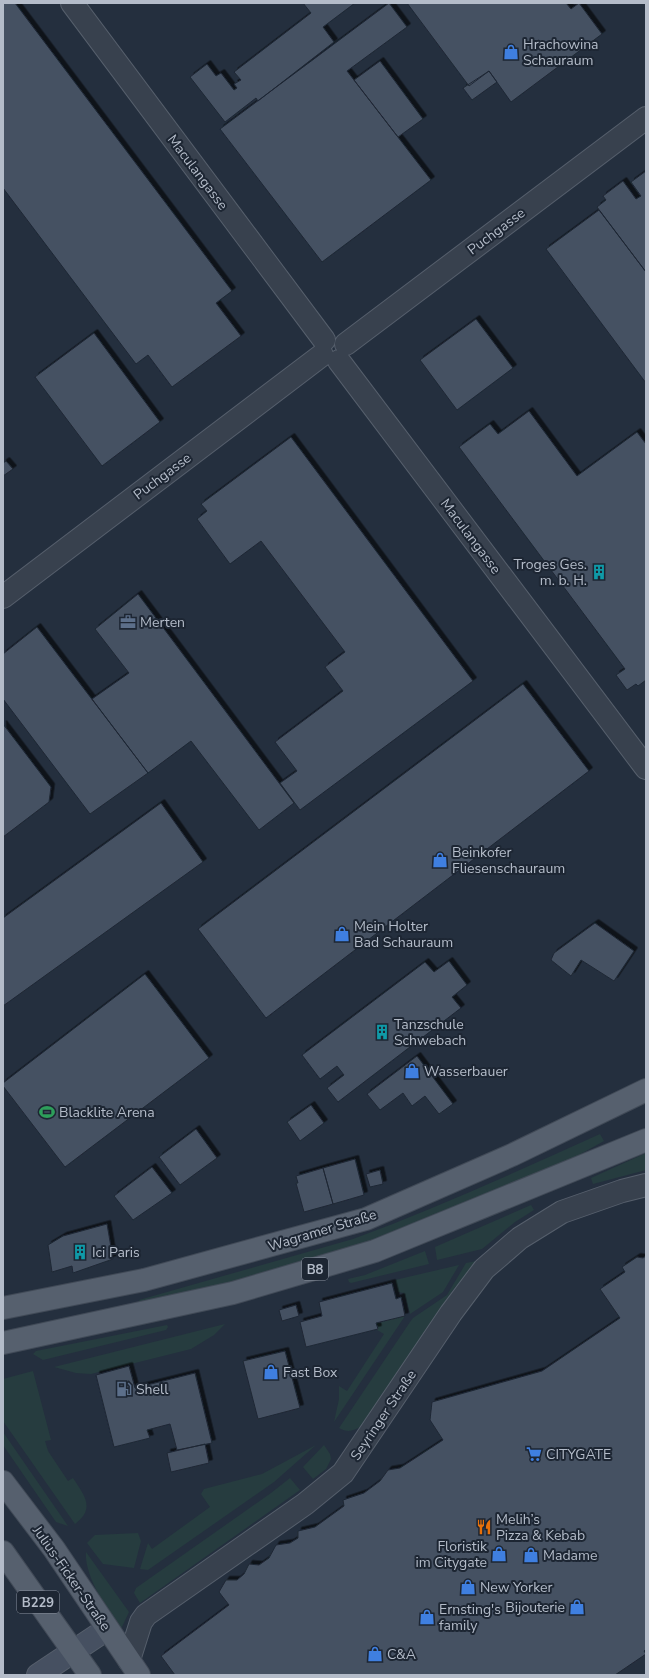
<svg xmlns="http://www.w3.org/2000/svg" width="649" height="1678" viewBox="0 0 649 1678" font-family="'Nunito Sans',sans-serif">
<style>
.grass{fill:#263c3f}
.building{fill:#455162;stroke:#1f2835;filter:url(#shadow)}
.lines{fill:none;stroke-linecap:round;stroke-linejoin:round}
.street-casing{stroke:#565f6c;stroke-width:24}
.secondary-casing{stroke:#565f6c;stroke-width:24}
.primary-casing{stroke:#414a57;stroke-width:24}
.street{stroke:#38414e;stroke-width:22}
.secondary{stroke:#465061;stroke-width:22}
.primary{stroke:#56606e;stroke-width:22}
.labels{text-anchor:middle;stroke-width:4;stroke-linejoin:round;paint-order:stroke}
.shield{fill:#1d2633;stroke:#878f9c;stroke-width:1}
.shield-label{font-size:13px;font-weight:bold;fill:#b4bcc9}
.poi-label{font-size:14px;fill:#b4bcc9;stroke:#1d2633;text-anchor:start}
.street-label{font-size:14px;fill:#b4bcc9;stroke:#1d2633}
</style>
<defs>
<filter id="shadow"><feDropShadow dx="3.5" dy="-3.5" stdDeviation="0" flood-color="#0009"/></filter>
</defs>
<rect width="100%" height="100%" fill="#242f3e"/>
<path class="grass" d="M600,1134l4,7 -70,39 -149,63 -244,65 -2,-8 214,-61c84,-31 165,-68 247,-105z
M646,1153v17l-53,14 -2,-6z
M531,1205l3,5 -19,12 -33,27 -45,11 -2,-13z
M425,1251l4,13 -78,19 -2,-1 -1,-3 17,-4z
M477,1261l-24,29 -91,136c-9,5 -14,7 -23,2l71,-106 3,-4 34,-23 19,-32z
M459,1265l-16,27 -33,22 -6,-21 -6,-1 -3,-12z
M405,1316l-71,106 5,-23v-13l8,5 37,-57 -7,-4 -1,-7z
M225,1324l-11,11 -23,14 -100,25 -15,-1 -22,-6z
M167,1325l1,2 -2,3 -123,30 -10,-6 3,-3z
M33,1371l18,69 -6,1 3,10 20,30 5,-3c11,17 23,30 2,46l-72,-103v-42z
M3,1432l65,94 -12,-4 -53,-77z
M316,1445l-42,37 -126,88 -8,-1 8,-26 4,6 58,-42 -9,-13 3,-5 58,-15z
M324,1445l6,9 1,5 -5,10 -13,10 -10,-12z
M290,1478l10,12 -160,113 -6,-10 2,-5 135,-95z
M138,1533l3,8 -7,27 -31,-4 -16,-21 8,-8z
M86,1552l43,60 -8,17c-14,-19 -37,-54 -35,-77z"/>
<path class="building" d="M3,3h12l217,288 -16,12 25,33 -69,51 -24,-32 -12,9 -133,-176z
M303,3h52l-32,24 11,15 -76,59 -2,-3 -31,24 -35,-45 17,-13 9,12 5,-3 13,17 3,-2 -3,-4 7,-4 -7,-8 77,-59z
M389,3l18,24 -60,44 84,109 -109,82 -102,-133z
M407,3h159l5,6 8,-6 23,31 -91,68 -22,-31 -20,15z
M380,61l43,58 -25,18 -44,-57z
M489,71l8,11 -25,18 -9,-12z
M646,171v101l-49,-65 9,-7 -3,-4 20,-15 13,18 5,-3 -10,-14z
M599,210l47,62v111l-100,-134z
M476,319l37,49 -56,42 -37,-50z
M94,333l66,89 -58,44 -67,-89z
M529,411l48,65 60,-44 9,12v236l-8,6 -2,-2 -9,6 -11,-15 9,-6 -166,-222 31,-23 8,10z
M291,437l182,244 -173,129 -20,-27 17,-12 -22,-29 68,-51 -18,-24 20,-15 -84,-111 -31,23 -33,-45 10,-8 -6,-7z
M6,461l7,8 -10,7v-13z
M138,594l156,209 -35,27 -68,-89 -43,32 -56,-74 37,-26 -34,-44z
M37,627l111,146 -58,41 -87,-115v-45z
M523,684l66,87 -323,247 -68,-89z
M3,724l48,63 -2,15 -46,35z
M161,803l42,59 -200,144v-88z
M595,923l39,28 -20,30 -33,-21 -10,16 -20,-16 3,-7z
M449,961l18,24 -15,12 9,11 -123,94 -11,-14 17,-13 -7,-9 -17,13 -18,-24 123,-93 9,10z
M145,974l64,84 -144,109 -62,-81v-3z
M417,1056l36,48 -14,10 -14,-18 -13,10 -9,-13 -23,17 -13,-16z
M311,1105l13,18 -24,18 -13,-19z
M196,1129l21,29 -37,27 -21,-28z
M355,1159l9,36 -31,9 -10,-36z
M152,1167l20,26 -39,27 -19,-24z
M323,1168l10,36 -29,8 -8,-29h2l-2,-7z
M380,1170l3,14 -13,3 -4,-13z
M107,1224l6,35 -40,14 -1,-7 -20,6 -4,-27 15,-9z
M646,1256v393l-2,2 2,3 -31,21h-440l-14,-19 68,-51 -10,-13 7,-12h11l7,-6 5,-10 10,1 10,-7 7,-13 14,-2 8,-5v-7l17,-4 29,-21 -1,-6 21,-7 16,-12 8,-11 12,-2 43,-28 -13,-20 2,-18 110,-31 78,-53 -20,-29 25,-17 -3,-5 15,-10 6,1z
M392,1283l4,16 5,-2 4,19 -29,7 2,6 -72,18 -6,-25 22,-6 -3,-14z
M296,1305l3,11 -17,5 -3,-11z
M285,1351l15,57 -42,11 -15,-58z
M129,1366l6,22 60,-15 17,70 -35,7 -7,-26 -23,6 3,8 -36,9 -18,-72z
M205,1444l4,19 -38,9 -4,-19z"/>
<g class="lines">
<defs>
<path id="street" d="M72,3l252,337
M346,344l300,-226
M339,361l307,407
M3,597l319,-242
M129,1660l12,-38 5,-7 159,-111 38,-31 108,-160 33,-44 36,-31 42,-26 60,-21 24,-6"/>
<path id="secondary" d="M38,1675l69,-46"/>
<path id="primary" d="M3,1308l141,-28 222,-61 146,-64 134,-65
M3,1343l230,-50 142,-42 271,-111
M3,1482l51,67 85,126
M3,1552l87,123"/>
</defs>
<use href="#street" class="street-casing"/>
<use href="#secondary" class="secondary-casing"/>
<use href="#primary" class="primary-casing"/>
<use href="#street" class="street"/>
<use href="#secondary" class="secondary"/>
<use href="#primary" class="primary"/>
</g>
<defs>
<symbol id="shop-bare" viewBox="-9 -9 18 18"><path d="M-5-2.5h2.3a2.7 3.5 0 0 1 5.4 0H5L5.5 6h-11ZM-1.5-2.5h3a1.5 2.3 0 0 0-3 0Z" fill="#3f7fe0" stroke="#1d2633" stroke-width="2.5" paint-order="stroke"/></symbol>
<symbol id="building-bare" viewBox="-9 -9 18 18"><path d="M-4-6H4V6H1V3H-1V6H-4ZM-2.5-4.3h1.7v1.8h-1.7ZM.8-4.3h1.7v1.8H.8ZM-2.5-1h1.7V.8h-1.7ZM.8-1h1.7V.8H.8Z" fill="#0f9aa8" stroke="#1d2633" stroke-width="2.5" paint-order="stroke"/></symbol>
<symbol id="office-bare" viewBox="-9 -9 18 18"><path d="M-6-3h4V-5.5h4V-3h4V5H-6ZM-1-4.5V-3h2v-1.5ZM-6 0V1H6V0Z" fill="#5c6f8a" stroke="#1d2633" stroke-width="2.5" paint-order="stroke"/></symbol>
<symbol id="stadium-bare" viewBox="-9 -9 18 18"><path d="M0-5a6.5 5 0 1 0 0 10a6.5 5 0 1 0 0-10ZM-3.5-1.8h7v3.6h-7Z" fill="#2e9e5b" stroke="#1d2633" stroke-width="2.5" paint-order="stroke"/></symbol>
<symbol id="fuel-bare" viewBox="-9 -9 18 18"><path d="M-5.5-6h7V0h2V4h1.3V-2.5L3-4.5l.8-.8L6-3V5H2.5V1h-1V6h-7ZM-4.2-4.7v3.2H.2V-4.7Z" fill="#5c6f8a" stroke="#1d2633" stroke-width="2.5" paint-order="stroke"/></symbol>
<symbol id="supermarket-bare" viewBox="-9 -9 18 18"><path d="M-6-5.5h2.5l.6 2H6L4.5 2H-2.5L-4.4-4H-6ZM-1.5 3.2a1.3 1.3 0 1 0 .1 0ZM3 3.2a1.3 1.3 0 1 0 .1 0Z" fill="#3f7fe0" stroke="#1d2633" stroke-width="2.5" paint-order="stroke"/></symbol>
<symbol id="restaurant-bare" viewBox="-9 -9 18 18"><path d="M-5-6h1v4h1v-4h1v4h1v-4h1v5L-1.5 .5V6h-2V.5L-5-1ZM5-6V6H3V1.5H1.5Q1.5-4 5-6Z" fill="#e8710a" stroke="#1d2633" stroke-width="2.5" paint-order="stroke"/></symbol>
</defs>
<g fill-rule="evenodd">
<use href="#shop-bare" x="500" y="41" width="22" height="22"/>
<use href="#building-bare" x="588" y="561" width="22" height="22"/>
<use href="#office-bare" x="117" y="611" width="22" height="22"/>
<use href="#shop-bare" x="429" y="849" width="22" height="22"/>
<use href="#shop-bare" x="331" y="923" width="22" height="22"/>
<use href="#building-bare" x="371" y="1021" width="22" height="22"/>
<use href="#shop-bare" x="401" y="1060" width="22" height="22"/>
<use href="#stadium-bare" x="36" y="1101" width="22" height="22"/>
<use href="#building-bare" x="69" y="1241" width="22" height="22"/>
<use href="#shop-bare" x="260" y="1361" width="22" height="22"/>
<use href="#fuel-bare" x="113" y="1378" width="22" height="22"/>
<use href="#supermarket-bare" x="523" y="1443" width="22" height="22"/>
<use href="#restaurant-bare" x="473" y="1516" width="22" height="22"/>
<use href="#shop-bare" x="488" y="1543" width="22" height="22"/>
<use href="#shop-bare" x="520" y="1544" width="22" height="22"/>
<use href="#shop-bare" x="457" y="1576" width="22" height="22"/>
<use href="#shop-bare" x="566" y="1596" width="22" height="22"/>
<use href="#shop-bare" x="416" y="1606" width="22" height="22"/>
<use href="#shop-bare" x="364" y="1643" width="22" height="22"/>
</g>
<g class="labels">
<g class="shield">
<rect x="302" y="1258" width="26" height="22" rx="3"/>
<rect x="17" y="1591" width="42" height="22" rx="3"/>
</g>
<g class="shield-label">
<text x="315" y="1274">B8</text>
<text x="38" y="1607">B229</text>
</g>
<g class="poi-label">
<text x="523" y="49">Hrachowina<tspan x="523" dy="16">Schauraum</tspan></text>
<text x="587" y="569" text-anchor="end">Troges Ges.<tspan x="587" dy="16">m. b. H.</tspan></text>
<text x="140" y="627">Merten</text>
<text x="452" y="857">Beinkofer<tspan x="452" dy="16">Fliesenschauraum</tspan></text>
<text x="354" y="931">Mein Holter<tspan x="354" dy="16">Bad Schauraum</tspan></text>
<text x="394" y="1029">Tanzschule<tspan x="394" dy="16">Schwebach</tspan></text>
<text x="424" y="1076">Wasserbauer</text>
<text x="59" y="1117">Blacklite Arena</text>
<text x="92" y="1257">Ici Paris</text>
<text x="283" y="1377">Fast Box</text>
<text x="136" y="1394">Shell</text>
<text x="546" y="1459">CITYGATE</text>
<text x="496" y="1524">Melih’s<tspan x="496" dy="16">Pizza &amp; Kebab</tspan></text>
<text x="487" y="1551" text-anchor="end">Floristik<tspan x="487" dy="16">im Citygate</tspan></text>
<text x="543" y="1560">Madame</text>
<text x="480" y="1592">New Yorker</text>
<text x="565" y="1612" text-anchor="end">Bijouterie</text>
<text x="439" y="1614">Ernsting's<tspan x="439" dy="16">family</tspan></text>
<text x="387" y="1659">C&amp;A</text>
</g>
<g class="street-label">
<text transform="translate(198 172) rotate(53)" y="5">Maculangasse</text>
<text transform="translate(496 231) rotate(-37)" y="5">Puchgasse</text>
<text transform="translate(162 476) rotate(-37)" y="5">Puchgasse</text>
<text transform="translate(471 536) rotate(53)" y="5">Maculangasse</text>
<text transform="translate(322 1230) rotate(-17)" y="5">Wagramer Straße</text>
<text transform="translate(383 1415) rotate(-56)" y="5">Seyringer Straße</text>
<text transform="translate(72 1578) rotate(55)" y="5">Julius-Ficker-Straße</text>
</g>
</g>
<rect width="649" height="1678" fill="none" stroke="#b4bcc9" stroke-width="8"/>
</svg>
